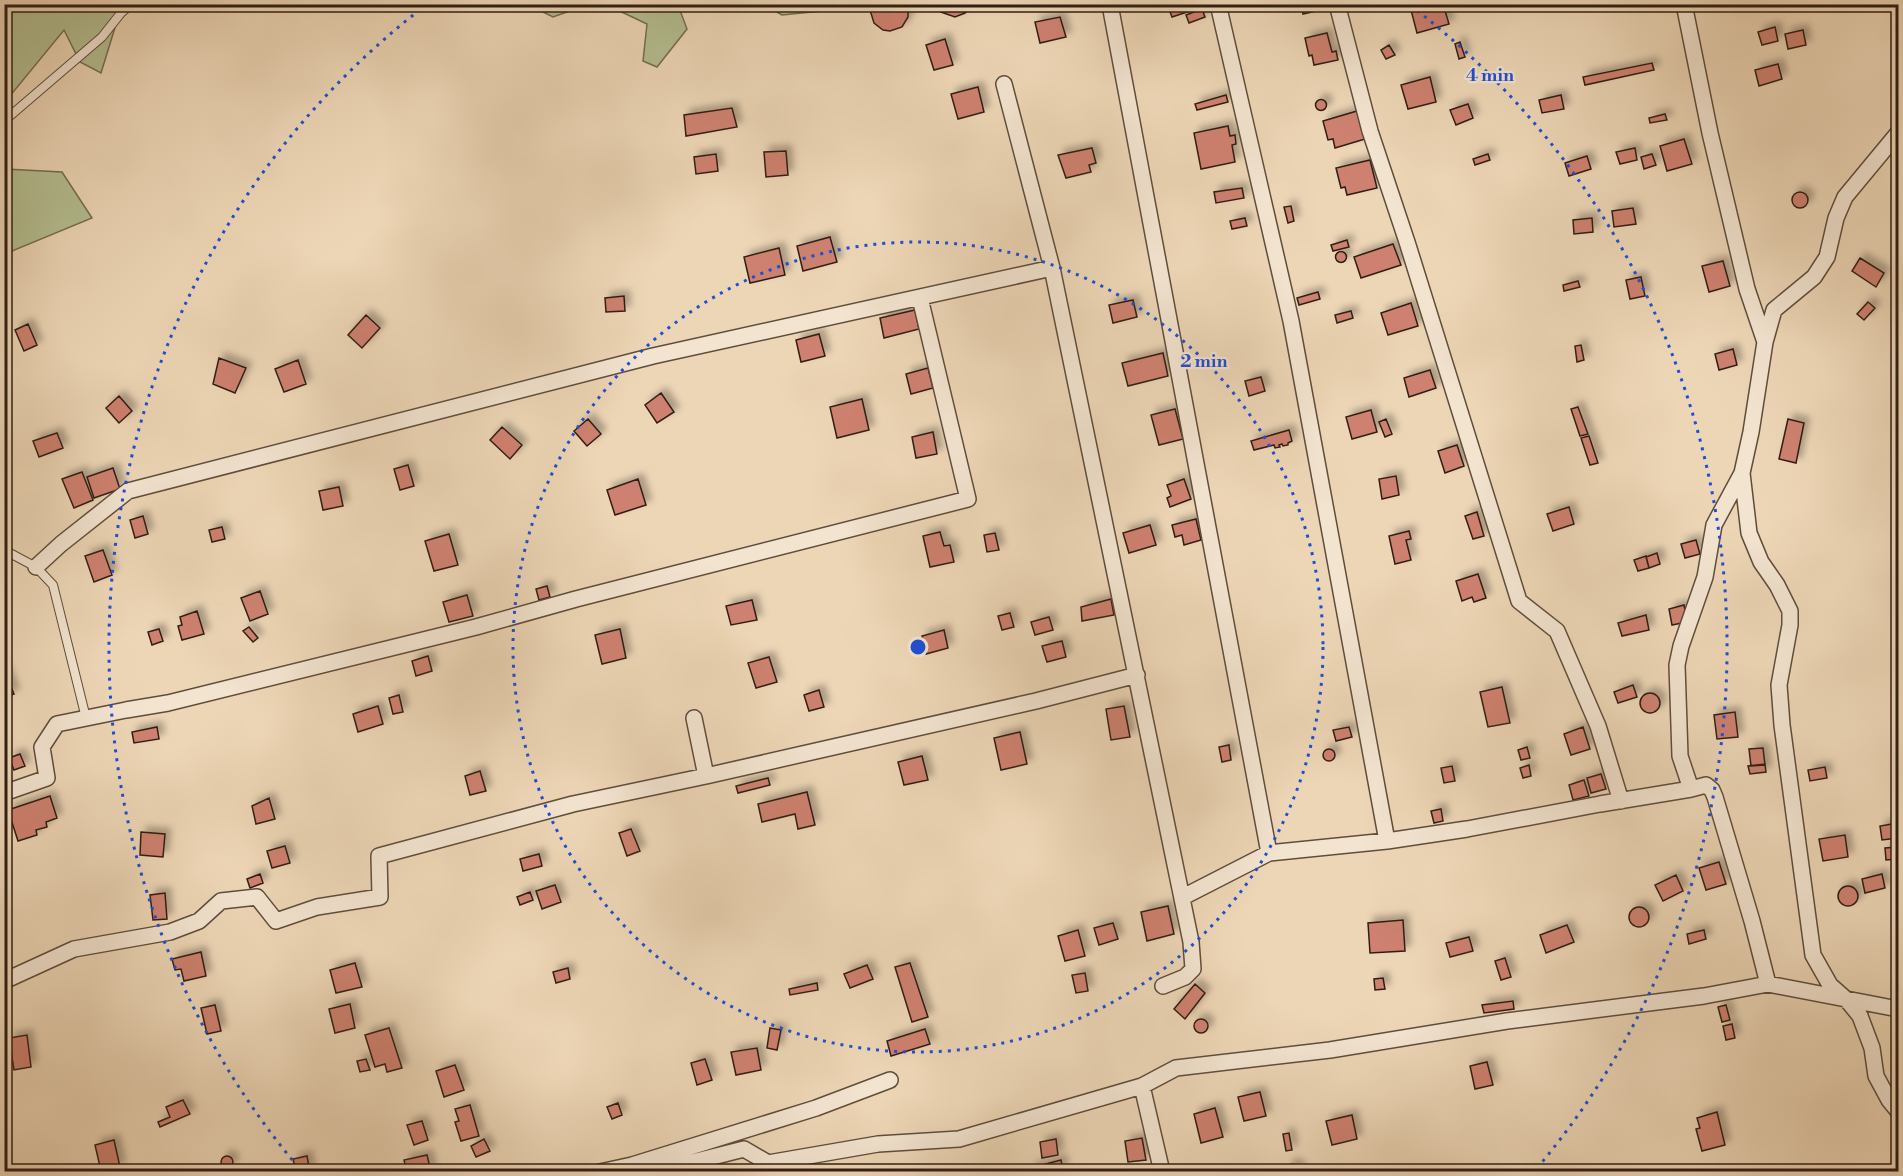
<svg xmlns="http://www.w3.org/2000/svg" width="1903" height="1176" viewBox="0 0 1903 1176" font-family="'Libre Bodoni',serif">
<style>
.green{fill:#b4be91;stroke:#726e52;stroke-width:1.5}
.building{fill:#ce816f;stroke:#301f14;stroke-width:1.5;filter:url(#shadow)}
.lines{fill:none;stroke-linecap:round;stroke-linejoin:round}
.service-casing{stroke:#5f4d3c;stroke-width:10}
.minor-casing{stroke:#5f4d3c;stroke-width:18}
.service{stroke:#f3e4d0;stroke-width:8}
.minor{stroke:#f3e4d0;stroke-width:15}
.ring{fill:none;stroke:#1d4ed8;stroke-width:3;stroke-dasharray:3 6}
.centre{fill:#1d4ed8;stroke:#f3e4d0;stroke-width:3}
.ring-label{font-size:18px;text-anchor:middle;font-weight:bold;fill:#1d4ed8;stroke:#f3e4d0;stroke-width:4.5;stroke-linejoin:round;paint-order:stroke}
</style>
<defs>
<filter id="shadow"><feDropShadow dx="5.5" dy="-5.5" stdDeviation="3" flood-color="#0004"/></filter>
</defs>
<rect width="100%" height="100%" fill="#edd6b6"/>
<filter id="stains"><feTurbulence type="fractalNoise" baseFrequency=".00333" numOctaves="4"/><feColorMatrix values="0 0 0 0 .2 0 0 0 0 .09 0 0 0 0 .02 0 0 0 .5 -.17"/></filter>
<radialGradient id="worn" r=".72"><stop offset=".6" stop-color="#630" stop-opacity="0"/><stop offset="1" stop-color="#630" stop-opacity=".3"/></radialGradient>
<path class="green" d="M5,5h117l-21,68 -21,-11 -16,-32 -59,72z
M529,5h58l-34,12z
M607,5h71l9,24 -30,38 -14,-6 4,-37z
M764,5h67l-9,6 -40,4z
M5,169l57,3 30,46 -87,36z"/>
<path class="building" d="M872,4h36v13l-6,10 -12,4 -7,-1 -9,-7 -4,-13z
M935,4h38l-8,9 -10,4 -14,-5z
M1167,4h37l1,2 -33,11z
M1301,4h23l1,5 -22,5z
M1430,4h13l6,20 -32,9 -6,-23z
M1202,9l3,8 -16,6 -3,-8z
M1060,17l6,20 -26,6 -5,-21z
M1775,27l3,14 -16,4 -4,-13z
M1803,30l3,15 -18,4 -3,-15z
M1327,33l5,19 4,-1 2,9 -24,5 -2,-10 -3,1 -4,-18z
M945,39l8,26 -19,5 -8,-25z
M1460,42l5,15 -6,2 -4,-15z
M1389,45l6,10 -9,4 -5,-9z
M1652,63l2,7 -69,15 -2,-8z
M1778,64l4,15 -23,7 -4,-16z
M1430,77l6,25 -28,7 -7,-24z
M978,87l6,25 -26,7 -7,-25z
M1226,95l2,7 -31,8 -2,-6z
M1561,95l3,14 -22,4 -3,-13z
M1315.5 105a5.5 5.5 0 1 1 11 0a5.5 5.5 0 1 1-11 0Z
M1468,104l5,14 -17,7 -6,-15z
M732,108l5,19 -51,9 -2,-21z
M1357,111l8,28 -30,9 -2,-9 -5,1 -5,-19z
M1665,114l2,6 -17,3 -1,-5z
M1228,126l2,10 5,-1 1,9 -4,1 3,17 -34,7 -7,-36z
M1684,139l8,25 -25,7 -7,-25z
M1092,148l4,15 -7,2 2,7 -25,6 -8,-23z
M1635,148l2,12 -17,4 -4,-12z
M786,151l2,24 -22,2 -2,-25z
M716,154l2,17 -22,3 -2,-17z
M1488,154l2,6 -15,5 -2,-6z
M1652,154l4,11 -12,4 -3,-12z
M1587,156l4,13 -22,7 -4,-13z
M1370,160l7,28 -30,7 -2,-8 -4,1 -5,-20z
M1242,188l2,10 -28,5 -2,-11z
M1792 200a8 8 0 1 1 16 0a8 8 0 1 1-16 0Z
M1291,206l3,15 -6,2 -4,-16z
M1633,208l3,16 -22,3 -2,-16z
M1245,218l2,8 -15,3 -2,-8z
M1592,218l1,14 -19,2 -1,-14z
M830,237l7,25 -34,9 -6,-25z
M1347,240l2,7 -16,4 -2,-6z
M1393,244l8,21 -40,13 -7,-21z
M779,248l6,27 -35,8 -6,-26z
M1335.5 257a5.5 5.5 0 1 1 11 0a5.5 5.5 0 1 1-11 0Z
M1860,258l24,15 -8,14 -24,-16z
M1723,261l7,25 -21,6 -7,-26z
M1641,277l4,19 -15,3 -4,-19z
M1578,281l2,6 -16,4 -1,-6z
M1318,292l2,7 -21,6 -2,-7z
M624,296l1,15 -19,1 -1,-14z
M1133,300l4,17 -24,6 -4,-18z
M1868,302l7,6 -11,12 -7,-6z
M1411,303l7,23 -30,9 -7,-22z
M915,310l4,19 -35,9 -4,-20z
M1351,311l2,7 -16,5 -2,-8z
M366,315l14,13 -18,20 -14,-13z
M28,324l9,21 -13,6 -9,-21z
M819,334l6,22 -24,6 -5,-22z
M1581,345l3,15 -7,2 -2,-16z
M1733,349l4,16 -18,5 -4,-16z
M1163,353l5,23 -40,10 -6,-23z
M219,358l27,10 -11,25 -22,-9z
M298,360l8,24 -22,8 -9,-23z
M928,368l5,20 -22,6 -5,-20z
M1430,370l6,18 -27,9 -5,-19z
M1261,377l4,14 -16,5 -4,-15z
M661,393l13,19 -17,11 -12,-18z
M119,396l13,15 -13,12 -13,-15z
M862,399l7,31 -32,8 -7,-31z
M1578,407l10,27 -8,2 -9,-27z
M1175,409l8,30 -24,6 -8,-30z
M1371,410l6,22 -25,7 -6,-22z
M588,419l13,15 -14,12 -13,-15z
M1386,419l6,15 -7,3 -6,-15z
M1788,419l16,4 -8,40 -17,-4z
M502,427l20,18 -12,14 -20,-19z
M1289,430l3,11 -4,2v2l-5,1 -1,-2 -3,1 1,2 -5,1 -1,-3 -20,5 -3,-9z
M933,432l4,22 -21,4 -4,-21z
M57,433l6,15 -24,9 -6,-16z
M1589,436l9,27 -8,2 -9,-27z
M1457,445l7,21 -19,7 -7,-22z
M408,465l6,21 -14,4 -6,-21z
M113,468l7,21 -26,9 -7,-21z
M82,472l11,28 -19,8 -12,-29z
M1396,476l3,19 -17,4 -3,-20z
M638,479l8,26 -31,10 -8,-25z
M1184,479l7,20 -21,8 -3,-9 4,-2 -4,-11z
M339,487l4,19 -20,4 -4,-19z
M1569,507l5,17 -21,7 -6,-17z
M1477,512l7,24 -11,3 -8,-23z
M143,516l5,18 -13,4 -5,-18z
M1196,519l5,21 -17,5 -2,-10 -7,2 -3,-12z
M1150,525l6,20 -27,8 -6,-20z
M222,527l3,12 -13,3 -3,-12z
M1409,531l2,8 -5,1 5,20 -16,4 -6,-28z
M940,532l4,14 6,-1 4,17 -24,5 -7,-31z
M995,533l4,17 -12,2 -3,-17z
M449,534l9,31 -24,6 -9,-30z
M1696,540l4,14 -15,4 -4,-14z
M103,550l9,25 -18,7 -9,-26z
M1657,553l3,11 -11,4 -3,-11z
M1646,556l3,12 -11,3 -4,-11z
M1478,574l8,24 -12,4 -2,-5 -10,4 -6,-20z
M547,586l3,11 -11,3 -3,-11z
M260,591l8,23 -18,7 -9,-23z
M467,595l6,21 -24,6 -6,-20z
M1111,599l3,16 -32,6 -1,-14z
M752,600l5,20 -26,5 -5,-19z
M1684,605l3,17 -15,3 -3,-16z
M197,611l7,23 -22,6 -4,-14 4,-1 -2,-8z
M1010,613l4,14 -12,3 -4,-14z
M1646,615l3,15 -27,6 -4,-13z
M1049,617l4,13 -18,5 -4,-13z
M249,627l9,11 -5,4 -10,-11z
M159,629l4,12 -11,4 -4,-13z
M620,629l6,29 -24,6 -7,-29z
M944,630l4,18 -22,6 -4,-18z
M1062,641l4,16 -19,5 -5,-16z
M428,656l4,15 -16,5 -4,-15z
M769,657l8,25 -21,6 -8,-25z
M4,669l10,25 -10,3z
M1633,685l4,12 -19,6 -4,-11z
M1502,687l8,36 -22,4 -8,-35z
M819,690l5,17 -15,4 -5,-16z
M1640 703a10 10 0 1 1 20 0a10 10 0 1 1-20 0Z
M399,695l4,17 -10,2 -4,-16z
M378,706l5,18 -25,8 -5,-18z
M1124,706l6,31 -19,3 -5,-31z
M1735,712l3,25 -21,2 -3,-24z
M157,727l2,12 -25,4 -2,-11z
M1349,727l3,10 -16,4 -3,-11z
M1583,727l7,22 -19,6 -7,-21z
M1020,732l7,32 -26,6 -7,-32z
M1229,745l2,15 -9,2 -3,-15z
M1527,747l3,11 -9,2 -3,-10z
M1763,748l2,17 -14,1 -2,-17z
M1323 755a6 6 0 1 1 12 0a6 6 0 1 1-12 0Z
M20,754l5,12 -11,4 -5,-12z
M922,756l6,24 -24,5 -6,-23z
M1765,764l1,8 -16,2 -2,-8z
M1529,765l2,11 -8,2 -3,-10z
M1452,766l3,15 -11,2 -3,-15z
M1825,767l2,11 -17,3 -2,-11z
M480,771l6,20 -16,4 -5,-19z
M1601,774l5,15 -15,4 -4,-15z
M768,778l2,7 -32,8 -2,-7z
M1584,780l5,16 -16,4 -4,-15z
M807,792l8,33 -17,4 -3,-15 -33,8 -4,-18z
M50,796l7,22 -11,4 1,5 -11,3 1,5 -19,6 -10,-31z
M269,798l6,21 -19,5 -4,-18z
M1441,809l2,12 -9,2 -3,-12z
M1898,823v15l-16,2 -2,-14z
M631,829l9,22 -13,5 -8,-23z
M141,832l24,2 -2,23 -23,-2z
M1845,835l3,22 -25,4 -4,-22z
M285,846l5,17 -18,5 -5,-17z
M1898,847v12l-12,1 -1,-12z
M539,854l3,12 -19,5 -3,-12z
M1719,862l7,22 -20,6 -7,-22z
M260,874l3,9 -13,5 -3,-9z
M1882,874l3,14 -20,5 -3,-14z
M1676,875l7,16 -20,10 -8,-16z
M555,885l6,17 -19,7 -6,-18z
M1838 896a10 10 0 1 1 20 0a10 10 0 1 1-20 0Z
M530,892l3,8 -13,5 -3,-8z
M165,893l2,26 -14,1 -3,-25z
M1168,906l6,28 -27,7 -6,-29z
M1629 917a10 10 0 1 1 20 0a10 10 0 1 1-20 0Z
M1403,920l2,31 -35,2 -2,-30z
M1113,923l5,16 -19,6 -5,-17z
M1567,925l7,17 -28,11 -6,-18z
M1078,930l7,26 -20,5 -7,-25z
M1704,930l2,9 -17,5 -2,-10z
M1469,937l4,14 -23,6 -4,-14z
M201,952l5,24 -22,5 -3,-12 -6,1 -3,-11z
M1505,958l6,19 -10,3 -6,-19z
M355,963l7,24 -26,6 -6,-23z
M910,963l18,54 -16,5 -17,-55z
M867,965l6,14 -23,9 -6,-14z
M568,968l2,11 -14,4 -3,-11z
M1085,973l3,18 -12,2 -4,-18z
M1383,978l2,11 -10,1 -1,-11z
M817,983l1,7 -28,5 -1,-6z
M1195,984l10,9 -20,26 -11,-10z
M1513,1001l1,8 -30,4 -2,-8z
M350,1004l5,24 -20,5 -6,-24z
M215,1005l6,26 -14,3 -6,-26z
M1726,1005l4,15 -8,2 -4,-15z
M1194 1026a7 7 0 1 1 14 0a7 7 0 1 1-14 0Z
M1732,1024l3,14 -9,2 -3,-14z
M389,1028l13,40 -15,4 -2,-8 -10,3 -10,-32z
M770,1028l11,2 -4,20 -10,-2z
M925,1029l5,15 -39,12 -4,-15z
M27,1035l4,32 -17,3 -5,-32z
M757,1048l4,22 -25,5 -5,-23z
M366,1059l4,11 -10,2 -3,-11z
M705,1059l7,21 -15,5 -6,-22z
M1487,1062l6,23 -18,4 -5,-23z
M455,1065l9,25 -20,7 -8,-26z
M1260,1092l6,24 -22,5 -6,-24z
M183,1100l7,14 -30,13 -2,-5 12,-5 -4,-10z
M618,1103l4,12 -10,4 -5,-12z
M470,1105l9,31 -18,5 -6,-19 4,-1 -4,-12z
M1215,1108l8,29 -22,6 -7,-29z
M1717,1112l8,33 -23,6 -6,-22 4,-1 -3,-10z
M1352,1115l5,24 -25,6 -6,-24z
M422,1121l6,19 -14,5 -7,-20z
M1289,1133l3,17 -6,1 -3,-17z
M1142,1138l4,22 -18,2 -3,-21z
M484,1139l6,12 -14,6 -5,-11z
M1056,1139l2,16 -16,3 -2,-16z
M114,1140l6,27 -19,4 -6,-26z
M427,1155l4,17h-24l-3,-12z
M221 1162a6 6 0 1 1 12 0a6 6 0 1 1-12 0Z
M307,1156l3,16h-14l-3,-13z
M1061,1160l2,10 -32,2 -1,-4z
M1292,1164l6,2 3,6h-14l1,-6z"/>
<g class="lines">
<defs>
<path id="service" d="M4,121l98,-84 19,-24 10,-9
M4,550l32,17 17,18 33,133"/>
<path id="minor" d="M1113,4l-2,6 158,843
M1218,4l73,317 96,520
M1337,4l33,127 37,111 112,359 38,30 41,95 23,75
M1684,4l26,129 37,156 18,53 -14,90 -9,41 -28,52 -9,52 -24,69 -4,19 3,91 11,33 15,-4 6,5 3,7 37,124 16,63
M1004,84l48,184 139,674 2,27 -8,8 -22,9
M1765,342l9,-32 40,-33 13,-20 9,-39 9,-21 53,-64
M1742,473l7,60 12,29 16,23 13,26v14l-11,60 3,40 31,230 17,30 17,15 13,16 12,32 4,28 13,24 9,11
M36,567l25,-23 67,-53 525,-135 399,-88
M694,718l12,58 330,-75 101,-26
M4,793l43,-15 -5,-31 15,-23 69,-14 42,-7 308,-76 100,-28 392,-100 -48,-201
M1183,897l86,-44 118,-12 80,-12 133,-25 91,-15
M4,981l70,-32 96,-17 29,-11 22,-20 36,-4 19,24 41,-14 63,-10 -1,-41 194,-52 133,-28
M1142,1086l20,86
M600,1172l32,-7 184,-57 74,-28
M653,1172l91,-23 24,14 110,-19 81,-5 183,-53 34,-18 154,-18 177,-29 197,-25 64,-12 130,25"/>
</defs>
<use href="#service" class="service-casing"/>
<use href="#minor" class="minor-casing"/>
<use href="#service" class="service"/>
<use href="#minor" class="minor"/>
</g>
<g class="ring">
<circle cx="918" cy="647" r="405"/>
<path d="M298 1167A809 809 0 0 1 426 5M1410 5A809 809 0 0 1 1538 1167"/>
</g>
<circle cx="918" cy="647" r="9" class="centre"/>
<g class="ring-label">
<text x="1490" y="81">4 min</text>
<text x="1204" y="367">2 min</text>
</g>
<rect width="1903" height="1176" fill="none" stroke="#edd6b6" stroke-width="24"/>
<rect x="6" y="6" width="1891" height="1164" fill="none" stroke="#301f14" stroke-width="3"/>
<rect x="12" y="12" width="1879" height="1152" fill="none" stroke="#301f14" stroke-width="1.5"/>
<rect width="100%" height="100%" filter="url(#stains)"/>
<rect width="100%" height="100%" fill="url(#worn)"/>
</svg>
